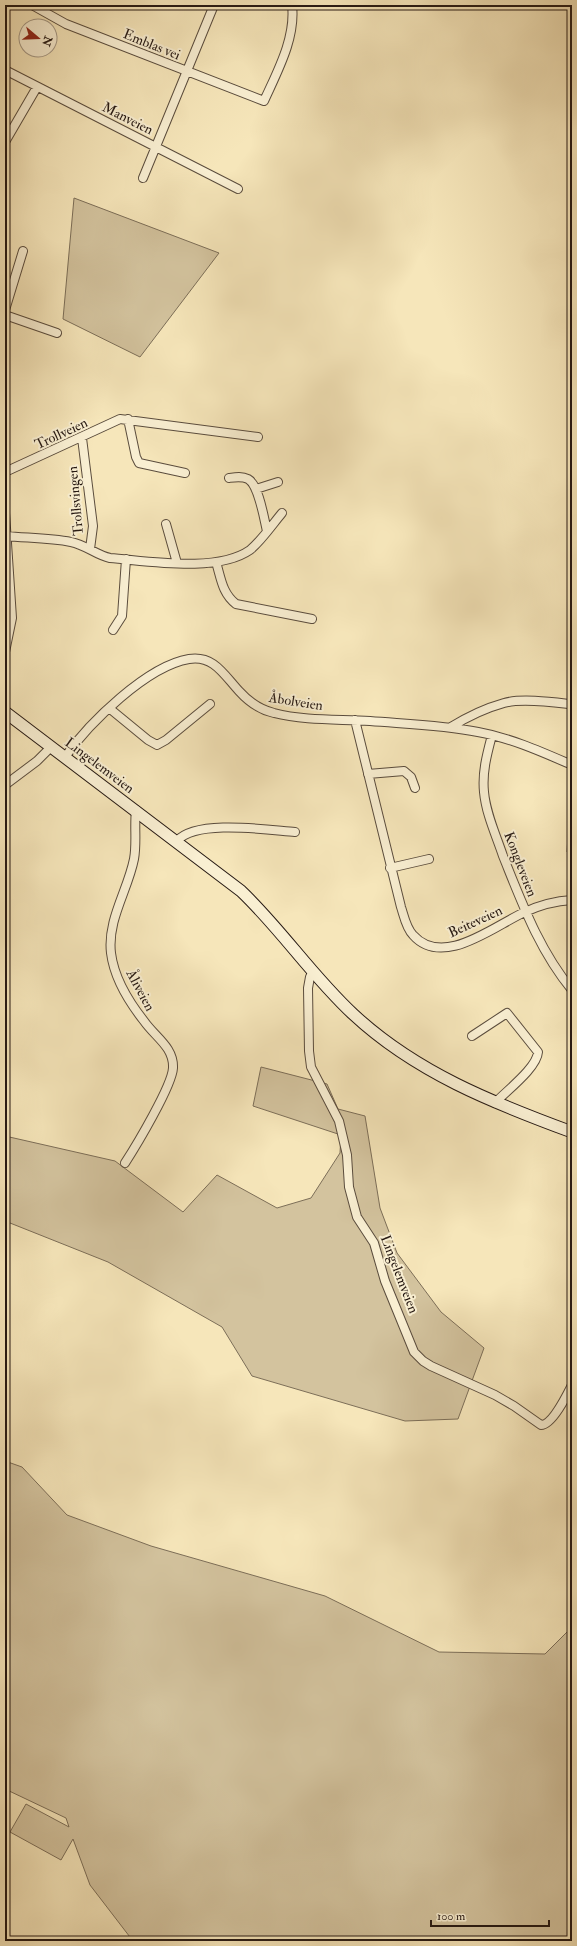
<svg xmlns="http://www.w3.org/2000/svg" width="577" height="1946" viewBox="0 0 577 1946" font-family="'IM FELL Double Pica',serif">
<style>
.green{fill:#d3c39e;stroke:#7c6e58}
.lines{fill:none;stroke-linecap:round;stroke-linejoin:round}
.street-casing{stroke:#5a4c3d;stroke-width:10}
.secondary-casing{stroke:#261913;stroke-width:13}
.street{stroke:#f9efd2;stroke-width:8}
.secondary{stroke:#f9efd2;stroke-width:11}
.labels{text-anchor:middle;stroke-width:4;stroke-linejoin:round;paint-order:stroke}
.street-label{font-size:14px;fill:#261913;stroke:#f9efd2}
</style>
<rect width="100%" height="100%" fill="#f6e6ba"/>
<filter id="stains"><feTurbulence type="fractalNoise" baseFrequency=".005" numOctaves="4"/><feColorMatrix values="0 0 0 0 .2 0 0 0 0 .09 0 0 0 0 .02 0 0 0 .5 -.17"/></filter>
<radialGradient id="worn" r=".72"><stop offset=".6" stop-color="#630" stop-opacity="0"/><stop offset="1" stop-color="#630" stop-opacity=".3"/></radialGradient>
<path class="green" d="M74,198l145,55 -79,104 -77,-38z
M572,827v30l-5,-5 1,-17z
M261,1067l66,17 11,25 27,7 15,92 17,45 44,59 43,36 -26,71 -53,2 -153,-45 -30,-49 -114,-65 -103,-41v-85l110,25 68,51 34,-37 60,33 34,-10 29,-45 1,-18 -88,-29z
M5,1461l17,6 45,48 84,31 174,50 114,56 106,2 27,-27v314h-439l-43,-56 -17,-46 -12,21 -51,-28 16,-28 43,23 -3,-9 -61,-29z"/>
<g class="lines">
<defs>
<path id="street" d="M32,5l34,19 198,77c13,-29 32,-63 28,-96
M5,70l233,119
M5,142l32,-55
M143,178l71,-173
M5,310l18,-59
M5,315l52,18
M128,419l8,38 3,6 46,10
M82,438l11,88 -3,23
M5,472l115,-53 138,18
M229,478c7,-1 13,-2 19,1 11,6 16,40 19,52
M256,489l22,-7
M5,513l7,105 -7,34
M166,524l11,39
M6,536c21,2 44,2 65,6 15,3 25,13 39,16 39,3 107,15 140,-8 12,-10 22,-25 32,-37
M216,562c5,16 6,31 20,42l76,15
M113,630l9,-14 4,-57
M109,708l39,32 9,5 9,-5 44,-36
M355,720l46,187c3,9 5,21 12,28 30,34 82,-10 112,-23 15,-7 30,-11 47,-12
M451,727c16,-10 35,-19 53,-24 17,-5 48,-1 65,1
M492,735c-5,19 -10,37 -8,57 2,22 12,43 19,64 19,47 36,94 69,134
M65,757c24,-34 82,-91 124,-98 25,-4 35,16 50,32 9,10 22,19 35,22 31,8 65,6 96,8 37,3 73,4 108,11 33,6 64,20 94,33
M368,774l36,-3 7,6 4,11
M5,785l32,-24 14,-14
M177,841c19,-22 91,-11 118,-9
M390,868l39,-9
M313,971l-3,6 -2,11 1,63 2,16 28,54 8,34 2,32 8,30 17,26 11,38 29,71 9,9 8,5 64,29 19,11 27,19c11,0 26,-30 31,-40
M472,1036l35,-23 31,39c-1,16 -32,39 -43,51
M125,1163c11,-17 47,-77 48,-95 1,-21 -18,-31 -29,-47 -15,-19 -30,-44 -33,-68 -4,-33 17,-63 23,-94 3,-16 0,-33 2,-49"/>
<path id="secondary" d="M5,712l236,179c40,38 71,85 112,123 62,58 140,89 219,118"/>
</defs>
<use href="#street" class="street-casing"/>
<use href="#secondary" class="secondary-casing"/>
<use href="#street" class="street"/>
<use href="#secondary" class="secondary"/>
</g>
<g class="labels">
<g class="street-label">
<text transform="translate(152 44) rotate(22)" y="5">Emblas vei</text>
<text transform="translate(128 118) rotate(27)" y="5">Manveien</text>
<text transform="translate(61 433) rotate(-25)" y="5">Trollveien</text>
<text transform="translate(75 501) rotate(-95)" y="5">Trollsvingen</text>
<text transform="translate(296 701) rotate(9)" y="5">Åbolveien</text>
<text transform="translate(100 765) rotate(37)" y="5">Lingelemveien</text>
<text transform="translate(521 864) rotate(69)" y="5">Kongleveien</text>
<text transform="translate(475 921) rotate(-25)" y="5">Beiteveien</text>
<text transform="translate(141 990) rotate(62)" y="5">Åliveien</text>
<text transform="translate(400 1274) rotate(69)" y="5">Lingelemveien</text>
</g>
</g>
<rect width="577" height="1946" fill="none" stroke="#f6e6ba" stroke-width="20"/>
<rect x="6" y="6" width="565" height="1934" fill="none" stroke="#261913" stroke-width="2"/>
<rect x="10" y="10" width="557" height="1926" fill="none" stroke="#261913"/>
<g transform="translate(38 38) rotate(109)"><circle r="19" fill="#f9efd2" stroke="#a59986"/>
<path d="M0-3L7 15L0 10L-7 15Z" fill="#8f2418"/>
<text y="-6" font-size="11" font-weight="bold" text-anchor="middle" fill="#261913">N</text>
</g>
<path d="M431 1920v6h118v-6" fill="none" stroke="#261913" stroke-width="2"/>
<text x="437" y="1920" font-size="12" fill="#261913" stroke="#f9efd2" stroke-width="3" paint-order="stroke">100 m</text>
<rect width="100%" height="100%" filter="url(#stains)"/>
<rect width="100%" height="100%" fill="url(#worn)"/>
</svg>
